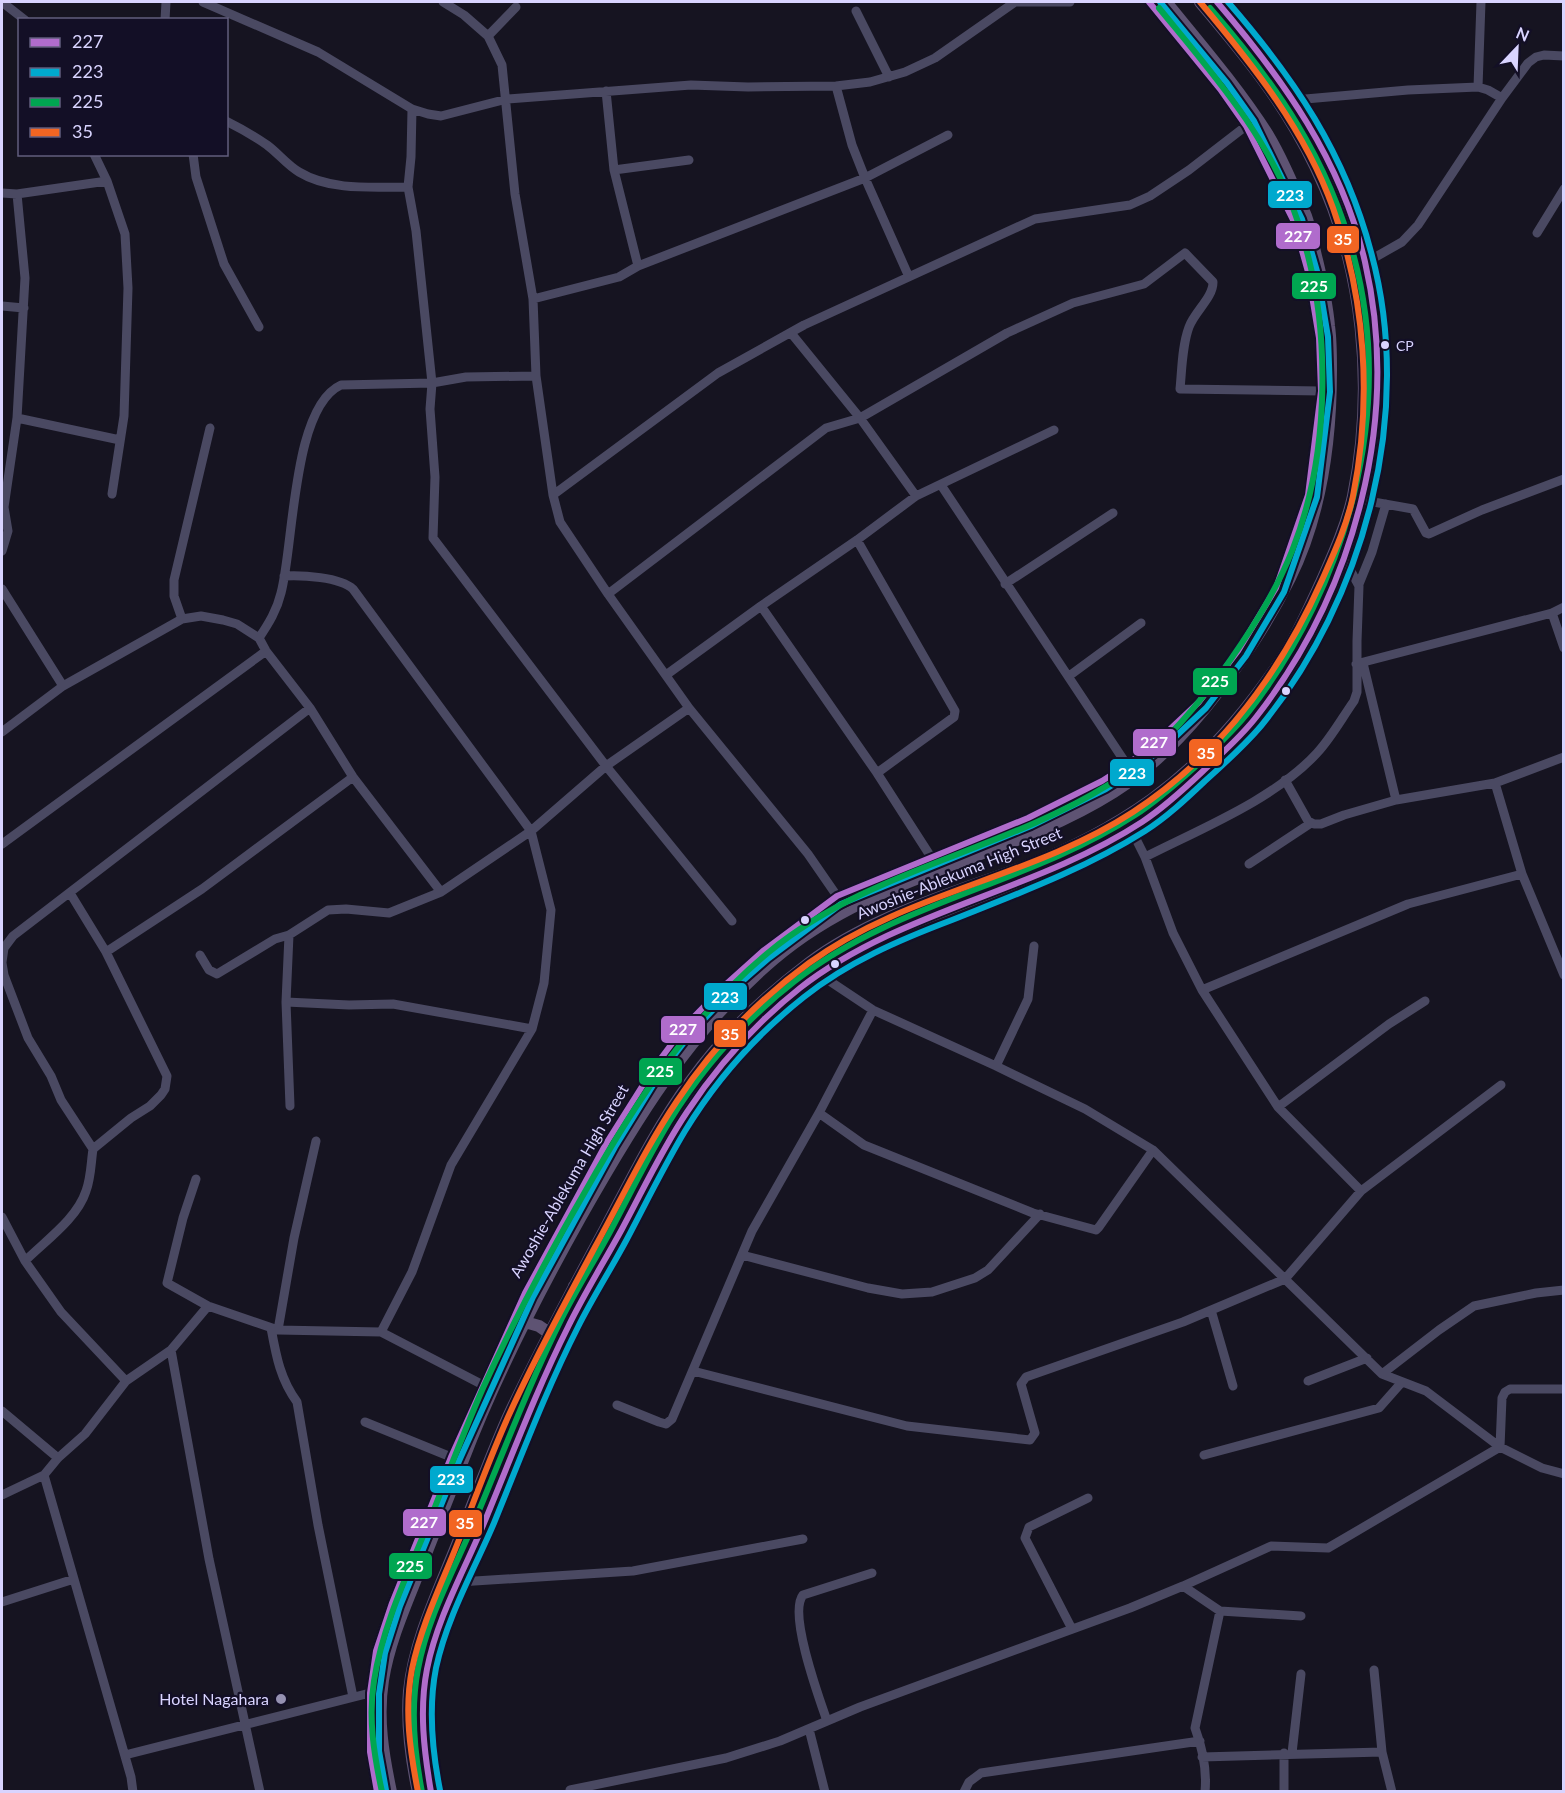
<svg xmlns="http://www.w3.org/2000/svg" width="1565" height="1793" viewBox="0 0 1565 1793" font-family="Lato,sans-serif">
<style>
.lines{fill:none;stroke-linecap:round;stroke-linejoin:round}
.minor{stroke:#4a4962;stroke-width:9}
.major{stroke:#5e5373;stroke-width:12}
.bus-1-casing{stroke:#130f26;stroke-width:10}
.bus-2-casing{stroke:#130f26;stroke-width:10}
.bus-3-casing{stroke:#130f26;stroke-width:10}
.bus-4-casing{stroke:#130f26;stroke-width:10}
.bus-1{stroke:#b06ccc;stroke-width:6}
.bus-2{stroke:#00a9ce;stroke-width:6}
.bus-3{stroke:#00a651;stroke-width:6}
.bus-4{stroke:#f26522;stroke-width:6}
.bus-dot{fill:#d9d4ff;stroke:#130f26;stroke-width:2}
.poi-dot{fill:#9591b1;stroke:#130f26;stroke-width:2}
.labels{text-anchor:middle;stroke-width:4.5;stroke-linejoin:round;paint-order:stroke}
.bus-label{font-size:14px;fill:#d9d4ff;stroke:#130f26;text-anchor:start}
.street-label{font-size:16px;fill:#d9d4ff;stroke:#130f26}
.poi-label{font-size:16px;fill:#d9d4ff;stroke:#130f26;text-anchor:end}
.line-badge{stroke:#130f26;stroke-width:2}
.badge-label{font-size:16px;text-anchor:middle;font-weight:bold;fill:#fff}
</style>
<rect width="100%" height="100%" fill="#161421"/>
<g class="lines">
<path class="minor" d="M2,2l23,18
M203,2l115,50 94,57 16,5 13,2 66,-17 184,-14 57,2 88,-1 34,-4 35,-10 30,-14 80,-56h55
M443,2l21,13 24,21 14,29 13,129 18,105 3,77 17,119 7,27 48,72 81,114 119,146 29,42
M856,11l33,66
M165,20l1,-18
M488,36l28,-29
M836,86l16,59 13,33 44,99
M1478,87l3,-85
M606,91l8,79 24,96
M1294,100l114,-10 70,-3 10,3 14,8
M412,109l-1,48 -3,30 8,44 16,152 -2,26 5,68 -2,61 173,228 126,155
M226,121c14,7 28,15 41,24 11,8 20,20 32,27 31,19 74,15 109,15
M94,154l13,27 18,53 3,54 -4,128 -12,78
M193,154l3,23 28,87 35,63
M614,170l75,-10
M2,193l15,1 90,-13
M1537,233l27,-44
M1365,263l37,-21 16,-17 84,-127 26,-35 8,-6 8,-2 20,1
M533,299l86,-22 19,-11 227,-88 83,-43
M2,306l22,2
M791,333l69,85 56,78
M17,418l103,22
M941,485l186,280
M553,495l165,-122 86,-48 231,-106 95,-14 20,-9 39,-26 57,-44
M1362,500l51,9 13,24 3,1 53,-24 82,-31
M857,540l98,171 -1,6 -77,56
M2,551l6,-20 -4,-24 13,-89 8,-140 -8,-84
M284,576c18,-1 56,1 69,13l178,242 20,79 -7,73 -12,46 -81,136 -39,107 -31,60
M1005,584l108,-71
M1359,584l13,-32 14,-48
M2,589l61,97
M608,594l218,-166 34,-10 147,-85 66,-30 71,-19 41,-31 28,29c0,16 -18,29 -24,45 -7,19 -7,42 -9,62l141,2
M761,606l116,167 54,84
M1552,613l12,35
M182,619l-8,-23v-16l36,-152
M259,638c10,-15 18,-28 22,-45 13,-48 11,-186 60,-208l91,-2 34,-6 70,-1
M1363,663l33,137
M1356,664l196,-51 12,-6
M666,675l95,-69 96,-66 59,-44 138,-66
M1069,676l72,-53
M2,732l61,-46 119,-67 19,-3 22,4 14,4 22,14 7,13 44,57 43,69 88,115
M1285,780l23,41 6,3h7l23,-9 52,-15 99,-17 69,-26
M1495,783l27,91 42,101
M1131,829l14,28 28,76 29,57 76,117 83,84
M2,844l264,-193
M1145,857c55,-28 130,-58 172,-104 14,-15 25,-35 37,-52l3,-9v-51l2,-55 -15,-28
M1249,864l62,-41
M70,893l36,59 61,124 -2,13 -4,6 -11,11 -19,12 -38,31
M289,935l-3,67 4,104
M106,952l96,-63 151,-112
M200,955l9,15 8,4 58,-35 14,-4 39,-25 18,-1 43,4 52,-21 90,-61 75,-65 83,-58
M2,962l2,-14 9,-12 297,-228
M2,963l2,12 24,63 23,38 10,24 32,49c-2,13 -2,29 -7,42 -9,28 -41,50 -61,70
M822,972l9,10 42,28 123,56 89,43 68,41 229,224 44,17 74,56 42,21 22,6
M1202,990l206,-86 114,-30
M286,1002l63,3 44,-1 139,25
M996,1066l32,-67 6,-53
M1278,1107l111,-83 36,-23
M819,1113l45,32 169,68 63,17 3,-3 54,-77
M196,1179l-13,39 -16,65 41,23 70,24 103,2 102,53
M2,1217l23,44 36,51 65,69
M742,1255l126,33 34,6 30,-2 43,-14 13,-8 52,-56
M1211,1310l22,76
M271,1328c5,27 9,51 26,74l21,123 35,172
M278,1330l16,-92 22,-97
M171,1350l38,209 51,233
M693,1371l214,55 123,14 5,-7 -14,-49 5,-7 157,-55 102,-43 76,-88 140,-106
M1382,1374l57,-44 35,-24 62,-13 28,-3
M1308,1381l59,-23
M617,1405l42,17 7,2 6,-5 80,-188 67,-118 54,-103
M2,1411l56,47
M365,1422l86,35
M1204,1455l175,-47 23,-26
M44,1475l87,302 2,15
M2,1495l42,-20 14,-17 27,-24 41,-53 45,-31 37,-44
M459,1582l174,-11 170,-32
M1183,1586l88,-40 57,2 172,-101 2,-49 3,-6 5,-3h54
M2,1602l72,-23
M1220,1611l81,5
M1072,1629l-47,-91 4,-11 59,-29
M1374,1670l8,82 10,40
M827,1721c-8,-23 -39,-108 -24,-126l69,-22
M809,1729l16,63
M1284,1753v39
M1292,1753l9,-79
M125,1755l245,-62
M1202,1757l180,-5
M570,1790l156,-32 54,-17 80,-34 270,-99 53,-22 37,25 -25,117c7,19 12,43 10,64
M377,1792l-7,-40v-59l6,-42 16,-48 59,-146 74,-164 82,-151 46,-73 32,-43 39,-40 39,-35 74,-55 191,-78 74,-37 25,-16 40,-33 32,-30 39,-51 38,-63 32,-93 13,-104 -2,-53 -11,-66 -14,-50 -48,-96 -26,-37 -71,-87
M431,1792c-8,-41 -12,-82 -4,-123 9,-47 38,-101 57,-146 25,-62 50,-125 79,-186 17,-37 40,-71 59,-108 21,-39 40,-80 65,-118 35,-53 80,-99 131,-136 40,-29 85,-47 131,-64 62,-25 126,-48 183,-83 26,-15 48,-36 70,-56 19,-18 39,-36 55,-56 96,-118 147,-306 108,-454 -13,-51 -43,-120 -72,-164 -22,-33 -50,-66 -76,-96
M964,1792l5,-10 12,-9 219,-32"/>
<path class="major" d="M574,1286l12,7
M525,1322l14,4 10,7
M483,1479l14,11
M391,1792c-8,-38 -14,-74 -8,-112 6,-37 21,-71 35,-106 15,-38 30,-76 45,-114 32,-84 74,-165 117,-242 55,-97 108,-186 194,-259 99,-85 232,-99 340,-167 48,-31 85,-73 118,-119 22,-30 42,-62 58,-95 31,-63 41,-138 41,-208 0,-14 0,-30 -2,-44 -2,-22 -7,-45 -12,-66 -4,-15 -6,-30 -11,-44 -11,-27 -23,-56 -38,-81 -30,-47 -67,-90 -102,-133
M418,1792c-7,-33 -12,-67 -9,-101 5,-51 30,-101 49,-149 16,-42 32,-84 50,-125 30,-64 64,-127 98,-190 26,-49 51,-100 84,-145 33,-46 74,-85 119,-119 63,-47 140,-68 214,-96 45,-17 90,-40 129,-68 47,-34 90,-82 123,-130 19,-27 33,-59 47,-89 12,-27 25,-56 31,-84 22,-108 11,-230 -38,-330 -31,-64 -70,-111 -115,-164"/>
<defs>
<path id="bus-1" d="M377,1792l-7,-40v-59l6,-42 16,-48 59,-146 74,-164 82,-151 46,-73 32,-43 39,-40 39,-35 74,-55 191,-78 74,-37 25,-16 40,-33 32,-30 39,-51 38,-63 32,-93 13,-104 -2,-53 -11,-66 -14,-50 -48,-96 -26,-37 -71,-87
M431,1792c-7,-41 -12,-82 -4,-123 10,-51 37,-98 57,-146 27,-65 52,-132 84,-196 16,-33 36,-65 54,-98 21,-39 40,-80 65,-117 31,-47 69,-89 113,-124 100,-78 235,-96 342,-166 21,-14 41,-32 60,-50 19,-18 39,-35 55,-56 98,-126 144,-297 108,-454 -23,-101 -82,-183 -148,-260"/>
<path id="bus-2" d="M386,1790l-7,-39v-57l6,-41 15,-47 59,-145 74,-164 82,-150 45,-73 32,-42 38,-40 39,-34 72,-54 190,-78 75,-37 27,-17 40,-33 33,-31 40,-52 38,-64 33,-95 13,-105 -2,-55 -11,-66 -15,-52 -48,-98 -27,-38 -67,-81
M440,1790c-8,-40 -12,-81 -4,-122 11,-51 38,-98 58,-145 27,-66 52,-133 84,-196 15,-30 33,-58 49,-88 19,-36 37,-73 58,-108 31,-51 72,-97 119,-134 44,-35 95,-57 148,-77 65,-26 133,-51 193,-89 22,-14 41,-32 60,-50 19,-17 39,-35 56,-55 104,-127 154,-314 110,-474 -26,-99 -77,-174 -143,-250"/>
<path id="bus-3" d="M382,1792c-8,-37 -14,-74 -8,-111 9,-59 37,-114 59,-169 16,-41 32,-83 50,-124 31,-68 66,-134 103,-198 49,-87 105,-174 183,-238 99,-82 231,-100 339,-167 44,-27 80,-68 111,-109 28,-39 55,-80 73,-125 39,-98 40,-230 6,-329 -27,-83 -85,-148 -139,-214
M422,1792c-8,-41 -12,-82 -4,-123 10,-55 39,-104 60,-156 27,-65 52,-131 84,-195 15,-30 33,-58 49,-88 19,-36 37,-73 58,-108 33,-54 76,-102 126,-141 100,-79 234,-97 340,-166 22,-14 42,-32 61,-49 19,-18 39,-36 54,-56 97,-125 145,-298 104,-453 -26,-99 -78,-173 -144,-249"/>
<path id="bus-4" d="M418,1792c-8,-41 -14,-82 -6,-123 10,-48 33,-92 50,-137 15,-39 29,-77 46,-115 26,-58 57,-114 87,-170 27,-49 51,-100 82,-146 35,-53 80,-100 132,-138 97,-71 223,-85 324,-151 87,-57 147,-138 189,-232 12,-27 25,-55 31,-84 19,-95 13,-196 -20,-288 -28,-78 -80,-143 -133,-206"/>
</defs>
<use href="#bus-1" class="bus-1-casing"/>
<use href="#bus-2" class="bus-2-casing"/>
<use href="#bus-3" class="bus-3-casing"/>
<use href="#bus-4" class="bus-4-casing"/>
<use href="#bus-1" class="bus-1"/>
<use href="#bus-2" class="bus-2"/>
<use href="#bus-3" class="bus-3"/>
<use href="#bus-4" class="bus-4"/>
</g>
<g class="bus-dot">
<circle cx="1385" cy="345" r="5"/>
<circle cx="1286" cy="691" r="5"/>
<circle cx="805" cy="920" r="5"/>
<circle cx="835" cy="964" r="5"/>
</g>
<circle class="poi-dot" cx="281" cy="1699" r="6"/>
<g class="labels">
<g class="bus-label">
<text x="1396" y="351">CP</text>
</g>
<g class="street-label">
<text transform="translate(959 873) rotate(-22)" y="6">Awoshie-Ablekuma High Street</text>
<text transform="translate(569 1181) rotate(-60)" y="6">Awoshie-Ablekuma High Street</text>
</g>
<g class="poi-label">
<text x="269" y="1705">Hotel Nagahara</text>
</g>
</g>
<g class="line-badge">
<rect x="1267" y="180" width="46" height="29" rx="6" fill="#00a9ce"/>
<rect x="1275" y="222" width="46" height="28" rx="6" fill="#b06ccc"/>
<rect x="1326" y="225" width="34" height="29" rx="6" fill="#f26522"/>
<rect x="1291" y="272" width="46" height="28" rx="6" fill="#00a651"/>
<rect x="1192" y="667" width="46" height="29" rx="6" fill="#00a651"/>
<rect x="1132" y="728" width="45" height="29" rx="6" fill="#b06ccc"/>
<rect x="1188" y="738" width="35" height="29" rx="6" fill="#f26522"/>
<rect x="1109" y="758" width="46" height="29" rx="6" fill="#00a9ce"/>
<rect x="703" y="982" width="45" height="29" rx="6" fill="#00a9ce"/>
<rect x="660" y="1015" width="46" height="29" rx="6" fill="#b06ccc"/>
<rect x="713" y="1019" width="34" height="29" rx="6" fill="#f26522"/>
<rect x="638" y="1057" width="45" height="29" rx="6" fill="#00a651"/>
<rect x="429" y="1465" width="45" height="29" rx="6" fill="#00a9ce"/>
<rect x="402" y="1508" width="45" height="29" rx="6" fill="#b06ccc"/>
<rect x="448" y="1509" width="35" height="29" rx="6" fill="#f26522"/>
<rect x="388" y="1552" width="45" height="28" rx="6" fill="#00a651"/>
</g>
<g class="badge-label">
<text x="1290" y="201">223</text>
<text x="1298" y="242">227</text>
<text x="1343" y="245">35</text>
<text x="1314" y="292">225</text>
<text x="1215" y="687">225</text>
<text x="1154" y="748">227</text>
<text x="1206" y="759">35</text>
<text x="1132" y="779">223</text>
<text x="725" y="1003">223</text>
<text x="683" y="1035">227</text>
<text x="730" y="1040">35</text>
<text x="660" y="1077">225</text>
<text x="451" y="1485">223</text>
<text x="424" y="1528">227</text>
<text x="465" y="1529">35</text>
<text x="410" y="1572">225</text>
</g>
<rect width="1565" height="1793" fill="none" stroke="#d9d4ff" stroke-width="6"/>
<rect x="18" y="18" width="210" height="138" fill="#130f26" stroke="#625e7d" stroke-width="1.5"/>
<rect x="30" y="38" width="30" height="9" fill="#b06ccc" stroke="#625e7d" stroke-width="1.5"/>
<text x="72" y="48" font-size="18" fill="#d9d4ff">227</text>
<rect x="30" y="68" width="30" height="9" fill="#00a9ce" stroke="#625e7d" stroke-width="1.5"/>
<text x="72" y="78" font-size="18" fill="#d9d4ff">223</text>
<rect x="30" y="98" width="30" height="9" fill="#00a651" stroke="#625e7d" stroke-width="1.5"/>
<text x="72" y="108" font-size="18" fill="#d9d4ff">225</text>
<rect x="30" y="128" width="30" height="9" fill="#f26522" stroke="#625e7d" stroke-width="1.5"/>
<text x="72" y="138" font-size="18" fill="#d9d4ff">35</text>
<g transform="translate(1517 48) rotate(23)" stroke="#130f26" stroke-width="4.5" paint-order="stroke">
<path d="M0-4.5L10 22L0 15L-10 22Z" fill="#d9d4ff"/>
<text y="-9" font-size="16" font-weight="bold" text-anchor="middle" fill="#d9d4ff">N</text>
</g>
</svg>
